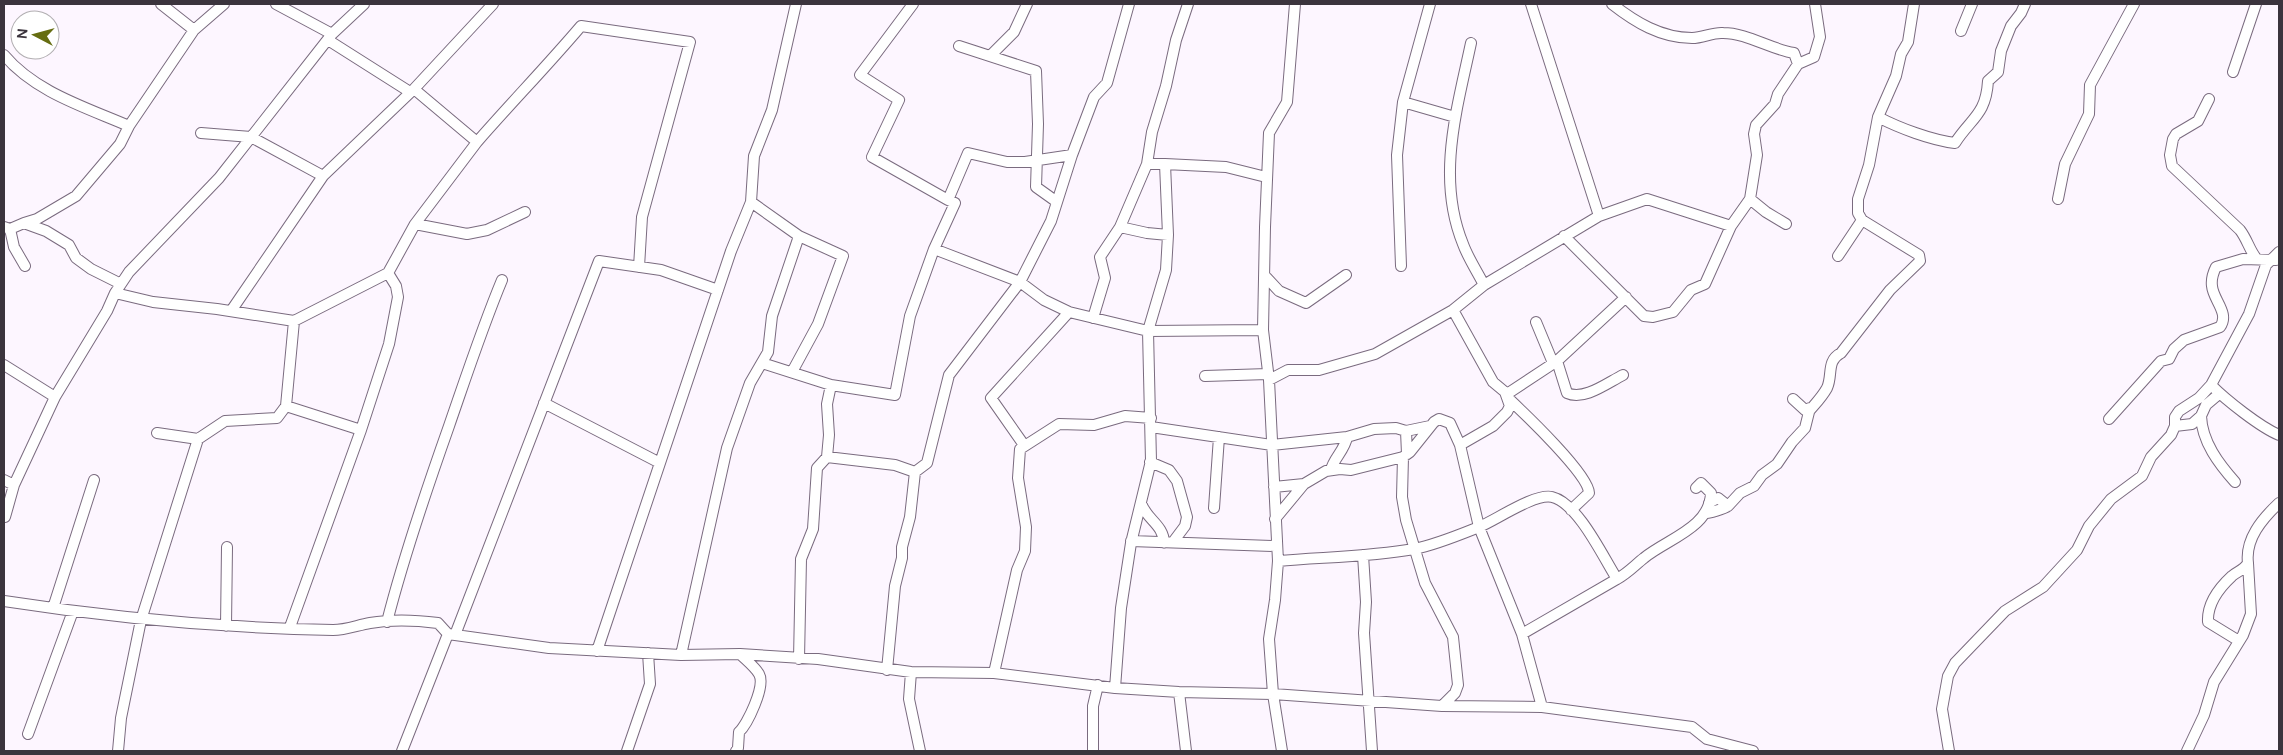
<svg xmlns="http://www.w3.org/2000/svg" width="2283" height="755" viewBox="0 0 2283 755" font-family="'DM Sans',sans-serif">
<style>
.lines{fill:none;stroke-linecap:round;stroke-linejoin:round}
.minor-casing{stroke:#7a6b7f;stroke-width:12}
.minor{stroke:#fff;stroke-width:10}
</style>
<rect width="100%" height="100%" fill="#fdf6ff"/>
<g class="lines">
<defs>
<path id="minor" d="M161,4l33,26
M913,4l-53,71 39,25 -27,57 76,43
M1430,4l-27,98 52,15
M1531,4l68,212
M1612,4c23,18 49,34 80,34 11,0 21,-6 31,-5 24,0 47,16 71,20l4,11
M1961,31l11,-27
M332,34l32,-30
M328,40l82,52
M1471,43c-14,66 -35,135 -8,201 5,14 14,27 21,41
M959,46l77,25 2,53 -2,63 21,15
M4,55c31,37 81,52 125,71l65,-96 30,-26
M991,55l23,-23 13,-28
M2233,72l23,-68
M414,89l63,53c34,-39 70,-76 104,-116l109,16 -48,175 -3,50
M2209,99l-11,22 -22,13 -3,5 -3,16 2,11 68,64c7,9 9,19 16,28
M1878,117c21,11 53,23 77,26 16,-25 31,-28 33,-62l10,-9 3,-21 10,-25 10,-13 4,-9
M201,133l50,4 72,39
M1165,164l61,3 40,10
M1750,199l16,13 20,12
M2058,199l7,-35 24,-50 1,-29 44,-81
M751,202l48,34
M24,223l13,-4 39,-23 44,-52 9,-18
M415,224l52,10 20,-4 38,-18
M4,227l6,2 14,-6 22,8 23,14 7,13 15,11 30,15
M10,229l4,18 11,19
M1168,235l-21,-2 -27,-6 27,-63 5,-32 14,-46 10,-46 12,-36
M1564,236l80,80 9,1 20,-5 18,-22 14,-6 26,-58
M934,249l86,33 24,18 25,12 79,19 115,-1
M1838,256l24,-36
M1401,266l-4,-111 6,-53
M1265,276l14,15 27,12 40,-28
M115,293l14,-21 90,-94 113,-144 -56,-30
M1453,310l40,72 12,10 5,14 -3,6 -14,14 -33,19
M231,311l92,-135 91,-87 79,-85
M1093,318l12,-40 -5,-21 20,-30
M294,321l-8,85 75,24
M1536,322l17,41
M1557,361l10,32c17,8 40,-10 56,-18
M762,363l69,22 64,10 15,-79 24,-67 21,-46 -7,-3 20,-47 39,9h18l47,-7
M4,365l51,32 52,-86 8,-18 38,9 64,7 77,12 94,-48
M1205,376l63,-2
M1269,380l19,-10h31l56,-16 78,-44 31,-25 115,-69 48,-17 84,27 19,-27 7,-44 -3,-21 2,-9 19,-21 3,-10 20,-30 16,-7 6,-20 -5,-33
M2211,385c15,15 49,42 68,50
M1507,394l50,-33 69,-64
M1509,399c16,15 80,76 80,94l-18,17
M544,403l116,60
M1810,410c6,-7 12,-13 17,-22 6,-13 -1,-27 14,-35l49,-63 30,-29 -1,-6 -57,-35 -4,-7v-14l11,-34 9,-48 18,-41 5,-22 7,-12 6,-38
M2201,416c1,26 18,48 34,66
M2109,419l52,-58 8,-2 5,-10 10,-9 36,-13c10,-14 -7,-27 -8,-41 -1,-7 1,-13 4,-19l27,-8 33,1
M2175,426l17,-2 9,-8 5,-11 13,-11
M1151,427l121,18 75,-8c-2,13 -14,22 -16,33
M1406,431l1,23
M1347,437l27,-8 22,-1 10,3 24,-5
M198,439l27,-18 52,-3 9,-12
M1024,445l-33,-47 78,-86
M827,457l68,8 20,7
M1403,457l-1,40 4,23 19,63 28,54 5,48 -3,8 -13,13
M1150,462l19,8 8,11 10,36 -2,9 -12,16
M4,480l10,5 -9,32 -1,-1
M14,485l41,-88
M1274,487l30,-3
M1141,503c5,16 23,22 23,40
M1728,506l12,-13 14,-7 8,-11 15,-11 15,-22 13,-14 5,-20 -5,2 -12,-11
M1214,508l5,-71
M1705,513c4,0 19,-4 23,-7l-10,-8 -9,5
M1275,519l29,-35 22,-13 14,-2 11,1 52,-13 7,-5 24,-30 5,-3 11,4 10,22 19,82 43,107 20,73
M1131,541l144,5
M1363,555l3,47 -2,31 8,118
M1278,561c45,-4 91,-4 136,-12 21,-4 45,-14 65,-22 17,-7 56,-34 73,-30 26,6 51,60 65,82l-95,55
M1617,579c11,-6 18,-14 27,-21 23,-19 66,-30 67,-65l-10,-10 -5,5
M4,601c109,17 218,27 329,29 13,0 25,-5 37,-7 23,-4 45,-3 68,0l10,11 101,14 132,7 59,-1 78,5 93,13 83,1 121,15 64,4 94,2 169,12 100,1 150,20 15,12 46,12
M53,608l41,-128
M387,622c17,-67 39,-131 62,-196 17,-49 33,-98 53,-146
M226,626l1,-79
M290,627l71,-197 28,-86 9,-47 -2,-11 -8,-13 27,-49 62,-82
M455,635l144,-374 62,9 57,20
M2239,641l-31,-19c-1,-18 11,-34 24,-46 6,-5 12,-6 16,-13 -3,-24 14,-44 31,-60
M597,651l134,-400 20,-49 3,-46 18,-46 24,-106
M681,655l46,-207 23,-65 18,-31 4,-36 27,-80 44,20 -25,68 -26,48
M799,659l2,-100 12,-30 4,-61 10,-11 2,-22 -2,-31 4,-19
M887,670l8,-84 7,-28v-11l8,-30 5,-45 12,-9 22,-88 71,-93 31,-61 21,-66 22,-58 13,-14 22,-79
M911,672l-2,27 11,52
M994,673l23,-103 8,-19 1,-24 -8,-49 2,-29 39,-25 35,1 31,-9 26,2
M1115,688l6,-80 10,-65 20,-82 -3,-130 18,-61 2,-35 -3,-71h-18
M1179,692l7,59
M28,734l45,-123
M118,751l3,-33 20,-98 57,-181 -41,-6
M402,751l46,-117
M627,751l23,-67 -2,-31
M736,751l2,-3 1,-16c8,-7 27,-46 20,-58 -4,-7 -13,-14 -19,-20
M1093,751v-45l5,-21
M1282,751l-9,-57 -4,-55 6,-39 3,-39 -9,-181 -6,-50 2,-103 4,-94 18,-31 8,-98
M1949,751l-7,-42 6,-33 7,-13 50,-52 38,-24 34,-37 12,-24 22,-27 31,-23 9,-19 20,-22 4,-9v-9l4,-6 20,-13 12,-13 38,-71 17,-49 13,-13
M2187,751l17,-36 10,-33 29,-47 8,-21 -3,-51"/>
</defs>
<use href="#minor" class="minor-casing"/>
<use href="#minor" class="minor"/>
</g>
<rect width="2283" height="755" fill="none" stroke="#3b343d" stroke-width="10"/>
<g transform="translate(35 35) rotate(276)"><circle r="24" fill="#ffffff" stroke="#b1aeb1"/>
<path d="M0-4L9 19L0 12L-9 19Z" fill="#666d11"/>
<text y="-8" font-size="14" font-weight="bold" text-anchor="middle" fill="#3b343d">N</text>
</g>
</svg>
